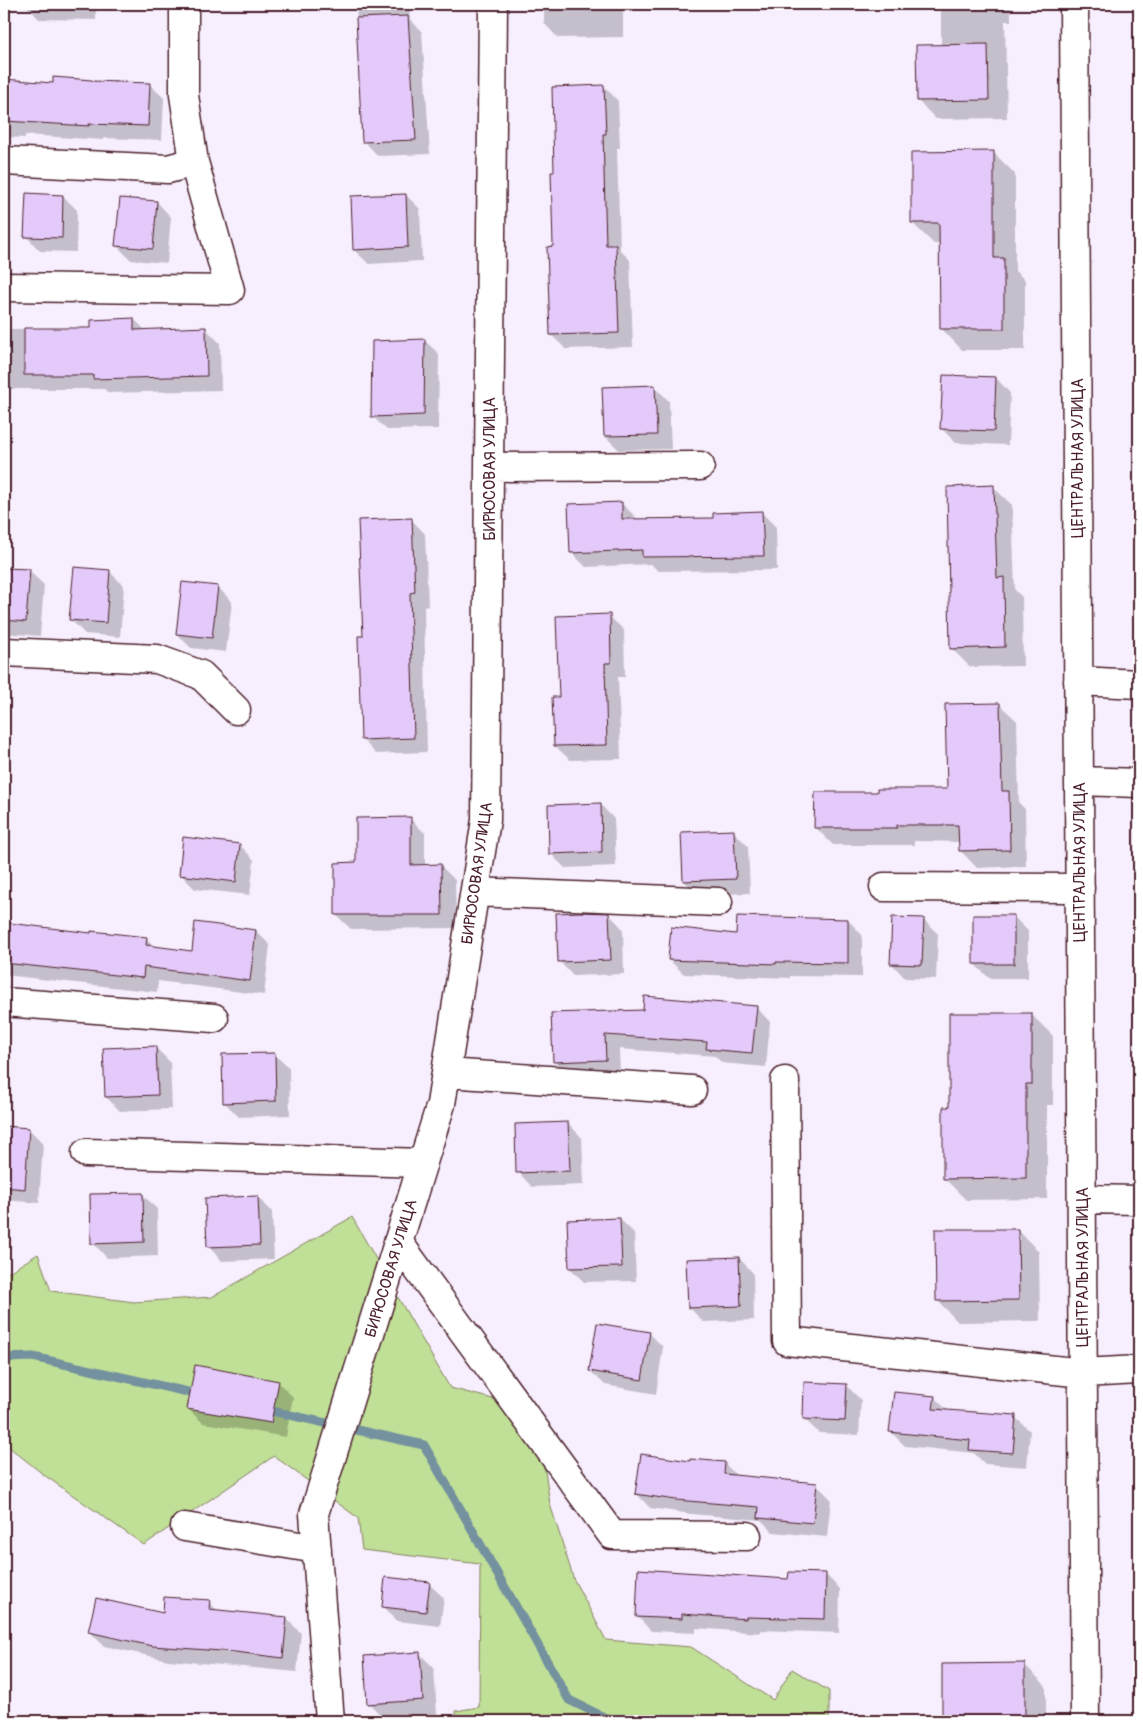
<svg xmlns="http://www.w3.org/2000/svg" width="1143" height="1725" viewBox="0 0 1143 1725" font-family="Pangolin,sans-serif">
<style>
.green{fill:#c0df97;stroke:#857f61}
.shadow{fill:#0003}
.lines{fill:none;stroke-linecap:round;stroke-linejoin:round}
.stream{stroke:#73919e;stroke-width:9}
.building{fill:#e4cafa;stroke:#4a1f2b}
.minor-casing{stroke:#4a1f2b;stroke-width:31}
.minor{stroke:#fff;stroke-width:28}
.labels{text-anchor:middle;stroke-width:4;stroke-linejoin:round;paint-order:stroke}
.street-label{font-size:16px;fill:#4a1f2b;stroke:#fff}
</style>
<rect width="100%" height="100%" fill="#f7effe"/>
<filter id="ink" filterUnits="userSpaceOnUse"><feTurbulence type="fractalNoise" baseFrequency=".02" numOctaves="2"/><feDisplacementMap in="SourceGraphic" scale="10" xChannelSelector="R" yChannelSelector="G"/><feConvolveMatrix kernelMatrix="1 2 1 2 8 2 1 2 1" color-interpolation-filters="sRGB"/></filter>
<g filter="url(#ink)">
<path class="green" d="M352,1217l98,171 86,22 14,94 24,76 32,60 85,7 82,53 19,-31 37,22v30h-373v-10l23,-4 1,-143 -118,-14 -4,-32 -84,-62 -130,89 -100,-70 -40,-32v-168l34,-21 13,37 83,11 78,-5z"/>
<path class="shadow" d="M25,4h155v4l-84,-2v14l-57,-1z
M356,4h53l1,15 12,13 8,122 -52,2 -14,-15z
M544,4h79v33l-65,1 -14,-15z
M941,4h70v17h-6l2,97 -71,1 -18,-18 23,-55z
M4,80l50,5 95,-1 15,14 -2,42 -59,-2v2l-78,-5v3l-21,-1z
M604,86l14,15 2,47h-3l3,102 10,10 3,87 -67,2 -15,-14 4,-162z
M993,152l22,22v97l10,9v70h-63l-21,-22v-84h-7l-22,-21z
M406,195l14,14 2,52 -53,3 -15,-14z
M63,196l14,14 -1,42 -36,-1 -14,-15z
M157,202l14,15 -4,46 -36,-3 -14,-14z
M134,319l11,11 60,-2 15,15 1,47 -112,3 -5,-4h-100v-60h88z
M424,340l15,14 -1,75 -51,1 -15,-14z
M944,376l52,2 14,15 -2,52 -52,-2 -14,-14z
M655,387l14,14 2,48 -52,1 -14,-14z
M993,487l19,18 3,85 7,7 1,69 -53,1 -19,-19z
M621,503l15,14v3l79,-1 46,-7 15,15 1,43 -119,1 -7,-7 -65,3 -15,-15z
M411,519l14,15 3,72 -4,1 3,145 -51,2 -14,-15 2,-102z
M4,569l25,2 15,14 -4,51 -36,-3z
M109,571l15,15 -4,51 -35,-3 -14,-14z
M218,587l14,15 -6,50 -35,-4 -14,-14z
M609,616l15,14 1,47h-7l3,82 -51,1 -15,-14 6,-48z
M999,704l18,17 2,82 6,6 1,57 -49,2 -17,-18v-8l-46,-1v4h-81l-17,-17 132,-37z
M600,804l14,15 2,47 -51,2 -15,-15z
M410,819l15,14v33h16l14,14 1,48 -105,1 -15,-14 21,-51z
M734,832l14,14 2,47 -51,2 -15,-14z
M240,845l14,15 -4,35 -55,-6 -15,-15z
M609,914l14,15 1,45 -51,2 -14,-15z
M1013,916l15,15v47h-39l-15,-14z
M848,920l14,15v42l-72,-1v2l-106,-4 -15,-14 69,-25z
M924,920l14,14 -2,45 -31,-1 -14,-15z
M4,924l88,10 54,4 10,10 37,4 63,-21 14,14 -6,50 -106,-14 -1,11 -153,-17z
M756,1007l14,15 -4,45 -44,-4 -7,-7 -96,-7 1,25 -51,2 -15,-15 -1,-47z
M1031,1014l22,22v69h-6v94l-81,1 -22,-22 7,-70z
M156,1048l14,14 2,47 -52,2 -14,-14z
M274,1054l15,14 1,47 -51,2 -14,-14z
M568,1123l14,15 2,47 -52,2 -14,-15z
M4,1127l25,2 14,14 -4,60 -35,-3z
M142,1194l15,15 1,47 -51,2 -14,-15z
M258,1197l14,15 2,47 -52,2 -14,-15z
M620,1219l14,14 2,48 -52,1 -14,-14z
M1018,1230l21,22 1,69 -82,1 -21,-22z
M739,1258l14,15 1,47 -51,2 -14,-15z
M649,1333l14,14 -7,47 -51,-9 -15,-14z
M196,1366l83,17 14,14 -7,40 -83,-14 -15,-14z
M846,1385l15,15 -2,35 -40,-2 -15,-14z
M934,1397l15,15 66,5 15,14 -3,36 -42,-3 -11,-11 -69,-7 -14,-14z
M691,1463h33l14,14 79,8 14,14 -4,38 -54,-5 -12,-12 -70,-6 -41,-6 -14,-15z
M4,1540l5,5 -5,26z
M826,1575l14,14 -1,44 -79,-3v3l-64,-5v5l-45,-2 -14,-15 153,-36z
M429,1584l15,14 -4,28 -43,-5 -14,-15z
M209,1602l10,10 68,7 14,14 -4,39 -129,-12 -64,-14 -15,-15 75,-16z
M419,1653l15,15 3,46 -54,4 -14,-15z
M1024,1664l22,22v35h-103v-56z"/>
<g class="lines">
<path class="stream" d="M4,1358l29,-1 168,38
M263,1409l161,36 145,255 43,21"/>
</g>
<path class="building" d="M408,16l8,124 -54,2 -6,-124z
M988,44l1,56 -72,1 -1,-56z
M53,77l39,3v1l58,2 -2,43 -59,-2v2l-85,-5v-42l49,4z
M604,85l2,49h-3l3,111h10l3,88 -69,2 -3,-88 6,-1 -2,-74h3l-2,-85z
M994,151v107h10v71h-64l-1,-106h-28v-71z
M26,193l37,2 -1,43 -38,-1z
M406,194l2,53 -55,3 -2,-54z
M120,198l37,3 -4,48 -38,-3z
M134,318v12l72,-3 1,49 -114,3v-4h-69v-47h67v-8z
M425,339l-1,76 -53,2 1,-76z
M943,375l53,2 -2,54 -54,-2z
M655,385l2,50 -53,1 -2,-49z
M994,485l3,93 7,-1 1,70 -55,2 -3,-162z
M622,502v17l91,-1v-5l49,-2 2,45 -122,1v-7l-72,3 -2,-49z
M412,518l3,74 -5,1 4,145 -53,2 -3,-104h5l-5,-116z
M74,567l36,3 -4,53 -37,-3z
M4,568l26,1 -4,53 -22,-2z
M182,582l36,4 -6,52 -36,-4z
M610,614l1,49h-6l2,82 -53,1 -2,-49h7l-3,-81z
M1000,703l2,88h7l1,59 -51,1 -1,-26h-61v3h-83l1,-36h62v-3h70l-2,-85z
M601,803l1,49 -53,2 -1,-49z
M411,817v48l30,-1 1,51h-107v-52l21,-1v-44z
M734,830l2,49 -53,2 -2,-49z
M183,837l57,7 -4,38 -57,-7z
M580,912l29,1 2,47 -53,2 -2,-49z
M973,915h41v49h-41z
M737,916l111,3v44l-72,-1v2l-108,-4 3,-33 65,7z
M892,917l32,1 -2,47 -32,-1z
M195,922l61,8 -6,51 -106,-14 -1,11 -139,-15 5,-40 82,10v-2l56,6 -1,8 46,6z
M644,996l113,10 -5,47 -46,-4 1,-7 -102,-7 1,25 -53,2 -2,-49 92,-3z
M949,1013h83v71h-6v94l-83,1v-72h6z
M156,1046l2,49 -53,2 -2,-49z
M275,1053l1,48 -53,2 -1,-49z
M568,1122l2,49 -54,2 -1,-49z
M4,1126l25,2 -4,61 -21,-2z
M143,1193l1,49 -53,2 -1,-50z
M258,1196l2,49 -53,2 -2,-49z
M620,1218l2,49 -53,1 -2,-48z
M935,1229h83l1,71 -83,1z
M739,1257l2,49 -53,2 -2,-49z
M597,1323l53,9 -8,48 -53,-9z
M195,1365l84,16 -8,42 -84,-14z
M804,1382l43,2 -2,37 -42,-2z
M894,1392l41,4 -2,13 83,6 -3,38 -44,-3 1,-10 -81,-8z
M641,1454l49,7v-2l35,3 -1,12 93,9 -4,40 -55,-5 1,-11 -83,-7 -41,-6z
M638,1569l150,10 1,-7 37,1 -1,46 -79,-2v2l-64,-5v5l-46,-2z
M385,1577l45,5 -4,30 -44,-5z
M164,1597l46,3 -1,9 78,8 -4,41 -48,-6 -83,-6 -64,-14 8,-34 67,15z
M420,1652l3,48 -56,4 -3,-48z
M1025,1663v58h-83v-57z"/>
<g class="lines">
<defs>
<path id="minor" d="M1074,4l11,1717
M4,161l164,8 26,-7 -10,-67v-91
M4,287l226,3 -36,-128
M489,467l211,-1
M4,652l153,7 44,16 35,35
M1078,681l61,3
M1079,781l60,2
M884,887l196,1
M475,892l243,10
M4,1002l210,16
M447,1073l245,17
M785,1081l2,260 296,32 56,-3
M86,1153l337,10
M1082,1199l57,1
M398,1242l214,293 135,1
M185,1527l132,22
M330,1721l-16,-207 127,-410 45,-284 7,-816"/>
</defs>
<use href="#minor" class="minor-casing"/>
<use href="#minor" class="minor"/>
</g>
</g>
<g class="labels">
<g class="street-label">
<text transform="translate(1077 458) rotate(-90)" y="6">ЦЕНТРАЛЬНАЯ УЛИЦА</text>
<text transform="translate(489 469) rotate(-90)" y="6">БИРЮСОВАЯ УЛИЦА</text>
<text transform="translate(1079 862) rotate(-90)" y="6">ЦЕНТРАЛЬНАЯ УЛИЦА</text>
<text transform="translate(476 873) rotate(-82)" y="6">БИРЮСОВАЯ УЛИЦА</text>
<text transform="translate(1082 1267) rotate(-90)" y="6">ЦЕНТРАЛЬНАЯ УЛИЦА</text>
<text transform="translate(390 1268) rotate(-73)" y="6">БИРЮСОВАЯ УЛИЦА</text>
</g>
</g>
<rect width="1143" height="1725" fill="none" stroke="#fff" stroke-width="20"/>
<rect x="10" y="10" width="1123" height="1705" fill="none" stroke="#4a1f2b" stroke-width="2" filter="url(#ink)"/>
</svg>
